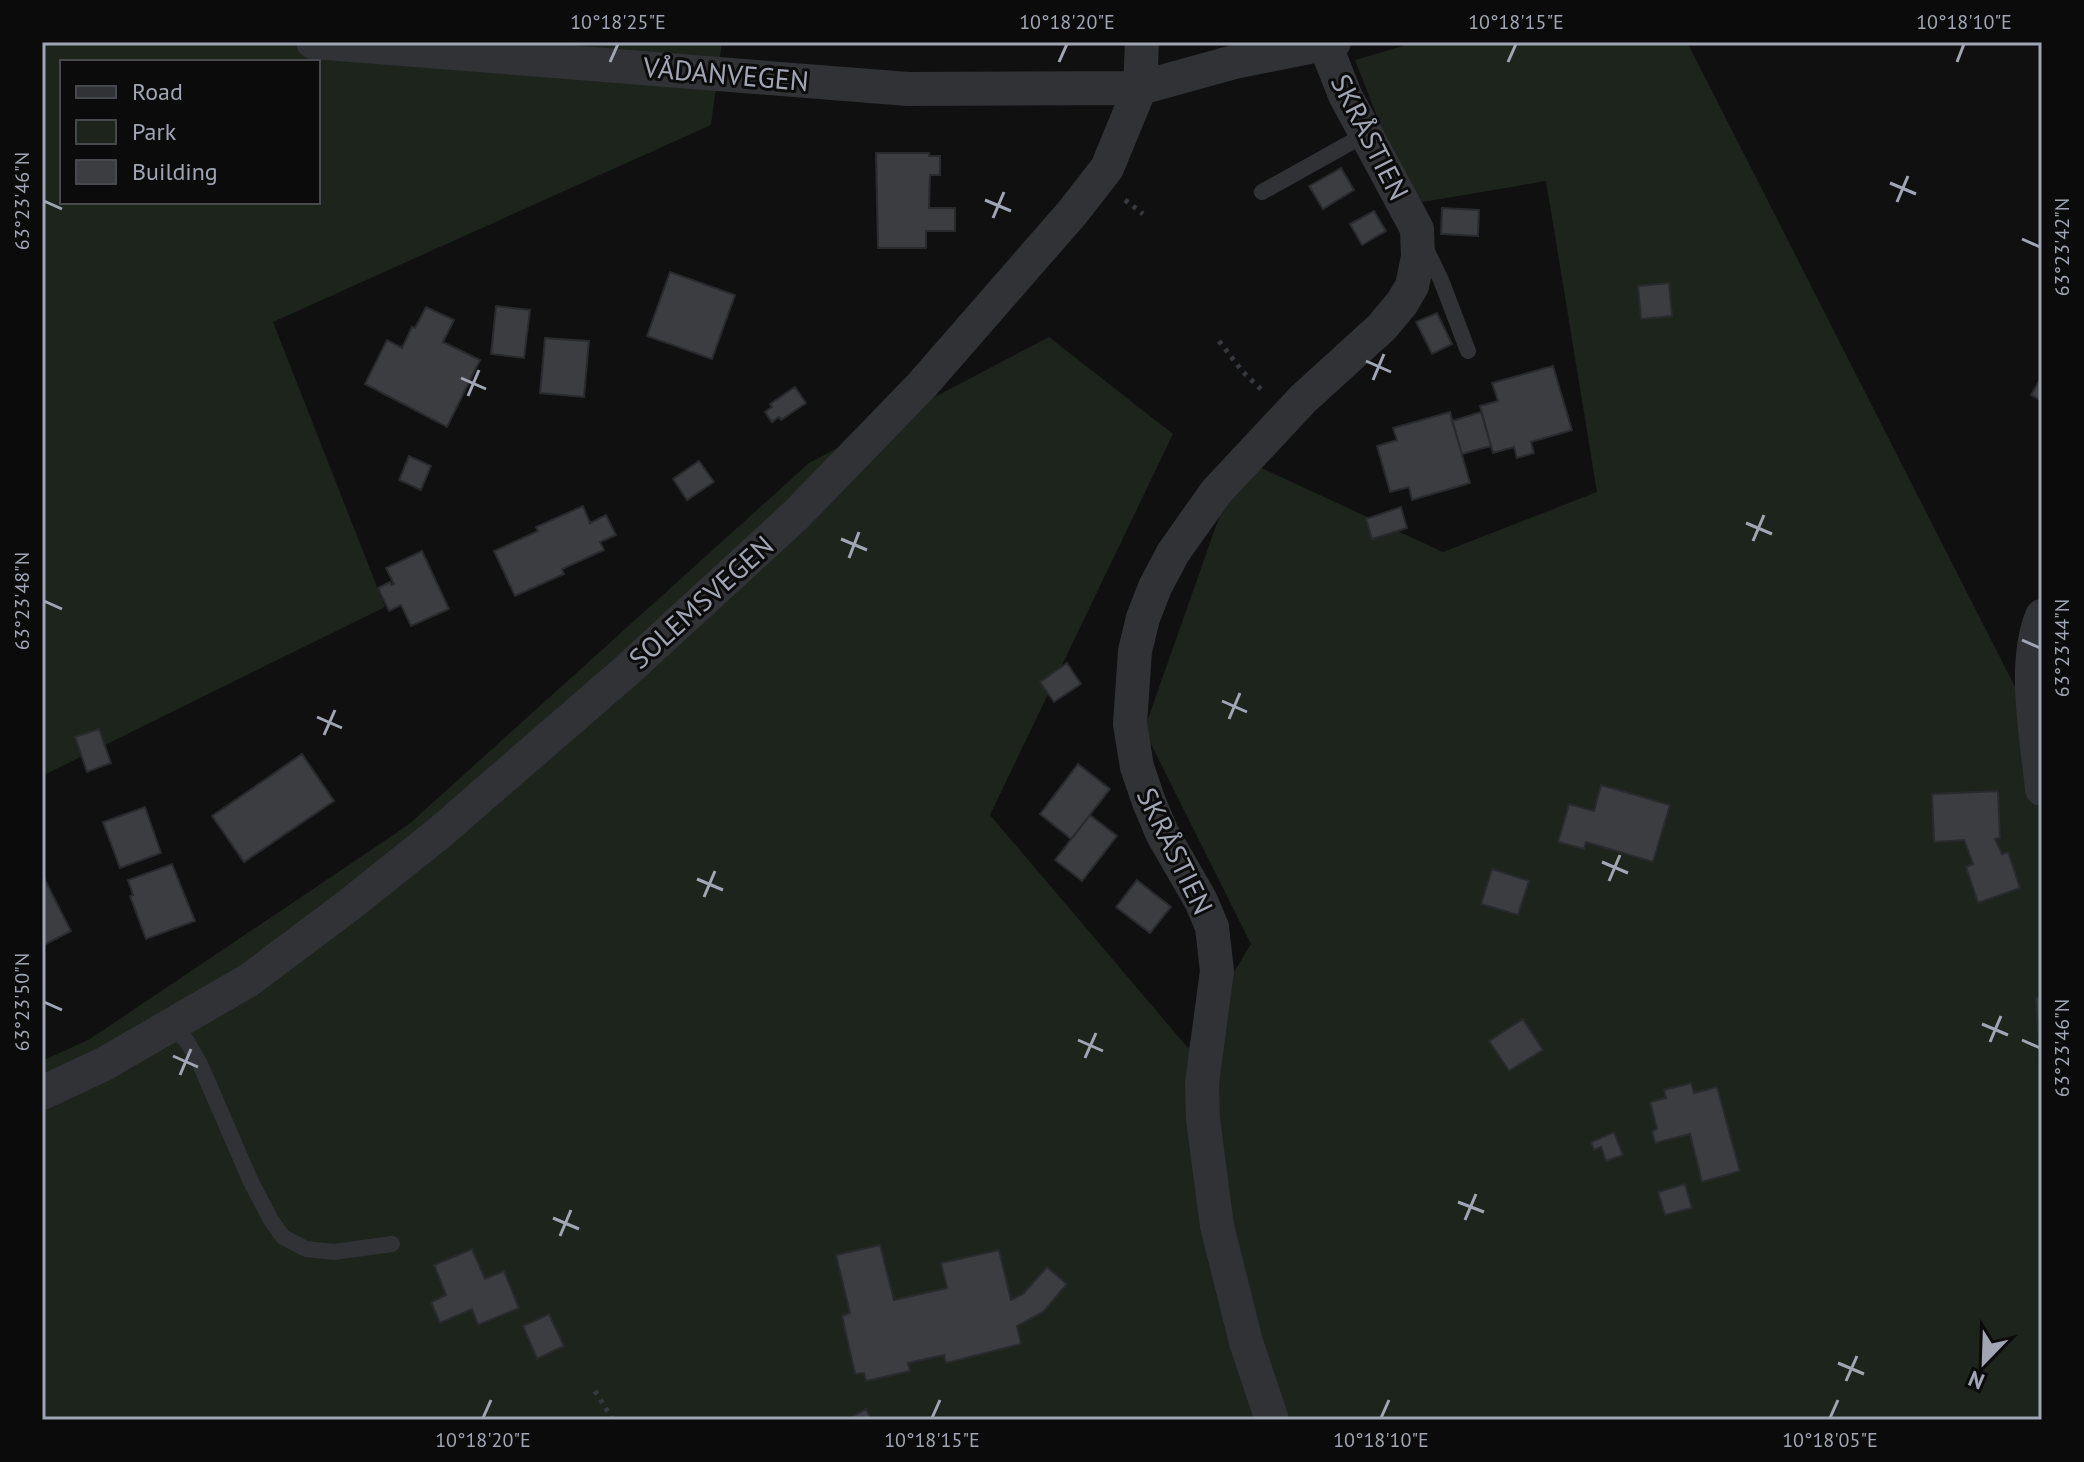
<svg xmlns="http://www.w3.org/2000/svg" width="2084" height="1462" viewBox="0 0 2084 1462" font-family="'PT Sans',sans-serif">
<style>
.green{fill:#1c241c;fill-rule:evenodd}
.building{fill:#3b3d41;stroke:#292a2d;stroke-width:2}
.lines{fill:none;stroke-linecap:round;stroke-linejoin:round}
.path{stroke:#36393d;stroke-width:5;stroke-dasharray:4 6;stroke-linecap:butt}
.service{stroke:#303236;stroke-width:16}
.minor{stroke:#303236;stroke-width:34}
.ticks{fill:none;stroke:#a0a6b3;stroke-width:3}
.labels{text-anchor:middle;stroke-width:6;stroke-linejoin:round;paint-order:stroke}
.street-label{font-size:28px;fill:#a0a6b3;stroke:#0b0b0c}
.neatline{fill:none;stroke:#a0a6b3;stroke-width:3}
.ticks-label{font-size:20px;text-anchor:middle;fill:#a0a6b3}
</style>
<rect width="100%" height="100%" fill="#101011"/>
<path class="green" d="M42,42h680l-11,83 -438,197 112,285 -343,169zM62,62h256v140h-256z
M1417,42h270l355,698v680h-2000v-359l48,-22 318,-214 401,-362 240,-126 124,97 -183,381 198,233 63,-104 -107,-214 96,-272 203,94 154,-60 -51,-311 -135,23 -56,-144z"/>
<path class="building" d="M876,153h53v3h11v19h-10l-1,33h26v23h-29v17h-48z
M1341,168l13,22 -31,19 -14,-23z
M1442,208l37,2 -1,26 -37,-2z
M1374,211l12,20 -24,14 -12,-21z
M670,272l65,23 -23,64 -65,-23z
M1669,283l3,33 -31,3 -3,-33z
M496,306l34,4 -6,48 -33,-4z
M426,307l28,13 -11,22 37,18 -33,67 -82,-43 22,-44 15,8 10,-21 3,1z
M1437,313l15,31 -20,10 -16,-32z
M545,338l44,3 -5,56 -44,-4z
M1553,366l19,64 -41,12 3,11 -17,5 -3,-11 -21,6 -13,-47 18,-5 -6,-18z
M2042,376v25l-11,-6z
M795,387l11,16 -25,17 -2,-3 -7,5 -7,-10 7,-5 -2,-3z
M1450,412l20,71 -58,17 -3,-13 -19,5 -13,-46 20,-6 -4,-12z
M1481,412l10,34 -29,8 -10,-33z
M409,456l22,10 -10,24 -22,-10z
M699,461l15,21 -27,18 -14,-21z
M583,506l7,17 16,-8 10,20 -16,7 4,8 -42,19 2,5 -49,22 -21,-45 44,-20 -2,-4z
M1401,507l6,21 -35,11 -6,-20z
M422,551l27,58 -38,17 -10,-21 -12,6 -11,-23 12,-6 1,3 3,-1 -8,-16z
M1067,663l14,21 -27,18 -14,-20z
M99,729l12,34 -24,9 -12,-35z
M302,754l32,47 -90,61 -32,-46z
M1078,764l32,25 -39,50 -31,-25z
M1601,785l69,20 -17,57 -67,-20 -2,7 -26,-7 11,-38 25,7z
M1998,791l2,47 -5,1 7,15 6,-2 12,36 -42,15 -12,-36 7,-3 -9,-24 -30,2 -2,-48z
M145,807l16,46 -41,15 -17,-46z
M1090,815l27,21 -35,45 -27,-21z
M172,864l23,57 -49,18 -16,-43 3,-1 -5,-15z
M1492,869l37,12 -11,34 -37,-11z
M42,874l29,57 -29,15z
M1137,880l34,27 -21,26 -34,-26z
M2042,997v60h-2l-4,-59z
M1523,1019l20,31 -34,21 -20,-30z
M1691,1083l3,10 23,-6 23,84 -38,11 -12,-48 -35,9 -3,-12 5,-2 -7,-27 16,-4 -2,-8z
M1614,1132l9,23 -17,6 -5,-14 -7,3 -3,-8z
M1685,1184l7,24 -27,7 -7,-23z
M880,1245l14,55 53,-12 -6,-25 58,-13 12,50 12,-6 24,-27 20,17 -24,28 -26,14 4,18 -75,19 -2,-8 -36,8 2,8 -44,10 -2,-8 -9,1 -13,-58 8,-3 -14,-58z
M472,1249l13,30 19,-8 15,37 -41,17 -6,-16 -32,14 -9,-21 15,-7 -12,-30z
M549,1314l15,32 -27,13 -14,-33z
M866,1409l6,11h-25z"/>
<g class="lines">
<path class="path" d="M1125,200l18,14
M1219,341l24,31 20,19
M595,1391l18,29"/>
<path class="service" d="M1262,192l104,-58
M1424,245l17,35 27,71
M170,1026l16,14 14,24 51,118 20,38 12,17 23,12 28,3 58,-8"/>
<path class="minor" d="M313,42l595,47 232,-1 94,-26 100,-20
M2042,616c-20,49 -5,121 0,173
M42,1093l62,-29 145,-84 100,-75 89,-71 187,-162 171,-157 126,-130 150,-172 35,-45 33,-80 2,-46
M1272,1420l-26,-78 -29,-116 -14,-107 -1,-36 15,-112 -5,-44 -11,-26 -39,-68 -13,-31 -12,-35 -7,-43 5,-73 8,-33 12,-31 18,-34 43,-61 87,-93 79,-72 20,-24 10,-17 6,-29 -1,-28 -72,-134 -20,-51"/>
</g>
<path class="ticks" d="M610,62l8,-18M1059,62l8,-18M1508,62l8,-18M1957,62l7,-18M1890,183l26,11M985,200l26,11M44,201l18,8M1897,202l11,-26M993,218l11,-26M2022,239l18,8M1366,361l25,11M461,378l25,11M1373,380l11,-26M468,396l11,-26M1746,523l26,11M841,539l26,11M1753,541l11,-26M849,558l10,-26M44,601l18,8M2022,640l18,8M1222,701l25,11M317,717l25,11M1229,719l11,-26M324,735l11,-25M1602,862l26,11M697,879l26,11M1609,881l11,-26M704,897l11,-26M44,1002l18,8M1982,1024l26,11M1078,1040l25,11M2022,1040l18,8M1990,1042l11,-26M173,1056l25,11M1085,1058l11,-25M180,1075l11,-26M1458,1202l26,10M553,1218l26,11M1465,1220l11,-26M560,1236l11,-26M1838,1363l26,11M1846,1381l11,-25M483,1418l8,-18M932,1418l8,-18M1381,1418l8,-18M1830,1418l8,-18"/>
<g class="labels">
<g class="street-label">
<text transform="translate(726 74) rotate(5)" y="10">VÅDANVEGEN</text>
<text transform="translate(1370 137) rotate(63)" y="10">SKRÅSTIEN</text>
<text transform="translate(701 602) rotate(-42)" y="10">SOLEMSVEGEN</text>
<text transform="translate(1175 851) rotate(64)" y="10">SKRÅSTIEN</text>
</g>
</g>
<rect width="2084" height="1462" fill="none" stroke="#0b0b0c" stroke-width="88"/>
<rect x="60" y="60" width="260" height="144" fill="#0b0b0c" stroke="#47494f" stroke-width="2"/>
<rect x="76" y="86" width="40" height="12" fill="#303236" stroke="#47494f" stroke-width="2"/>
<text x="132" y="100" font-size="24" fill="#a0a6b3">Road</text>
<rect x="76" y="120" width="40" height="24" fill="#1c241c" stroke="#47494f" stroke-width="2"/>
<text x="132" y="140" font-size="24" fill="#a0a6b3">Park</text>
<rect x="76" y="160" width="40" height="24" fill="#3b3d41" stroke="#47494f" stroke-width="2"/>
<text x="132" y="180" font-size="24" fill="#a0a6b3">Building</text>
<g transform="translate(1984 1362) rotate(203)" stroke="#0b0b0c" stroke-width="6" paint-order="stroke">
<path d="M0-6L14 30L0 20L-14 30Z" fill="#a0a6b3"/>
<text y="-12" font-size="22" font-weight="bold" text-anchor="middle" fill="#a0a6b3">N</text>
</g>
<rect x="44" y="44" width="1996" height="1374" class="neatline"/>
<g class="ticks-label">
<text x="618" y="29">10°18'25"E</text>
<text x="1067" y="29">10°18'20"E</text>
<text x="1516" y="29">10°18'15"E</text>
<text x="1964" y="29">10°18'10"E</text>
<text transform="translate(22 201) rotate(-90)" y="7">63°23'46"N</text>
<text transform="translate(2062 247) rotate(-90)" y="7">63°23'42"N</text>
<text transform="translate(22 601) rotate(-90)" y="7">63°23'48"N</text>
<text transform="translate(2062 648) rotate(-90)" y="7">63°23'44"N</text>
<text transform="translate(22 1002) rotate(-90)" y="7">63°23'50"N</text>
<text transform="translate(2062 1048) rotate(-90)" y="7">63°23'46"N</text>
<text x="483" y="1447">10°18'20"E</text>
<text x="932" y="1447">10°18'15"E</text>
<text x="1381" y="1447">10°18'10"E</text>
<text x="1830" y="1447">10°18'05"E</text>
</g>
</svg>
